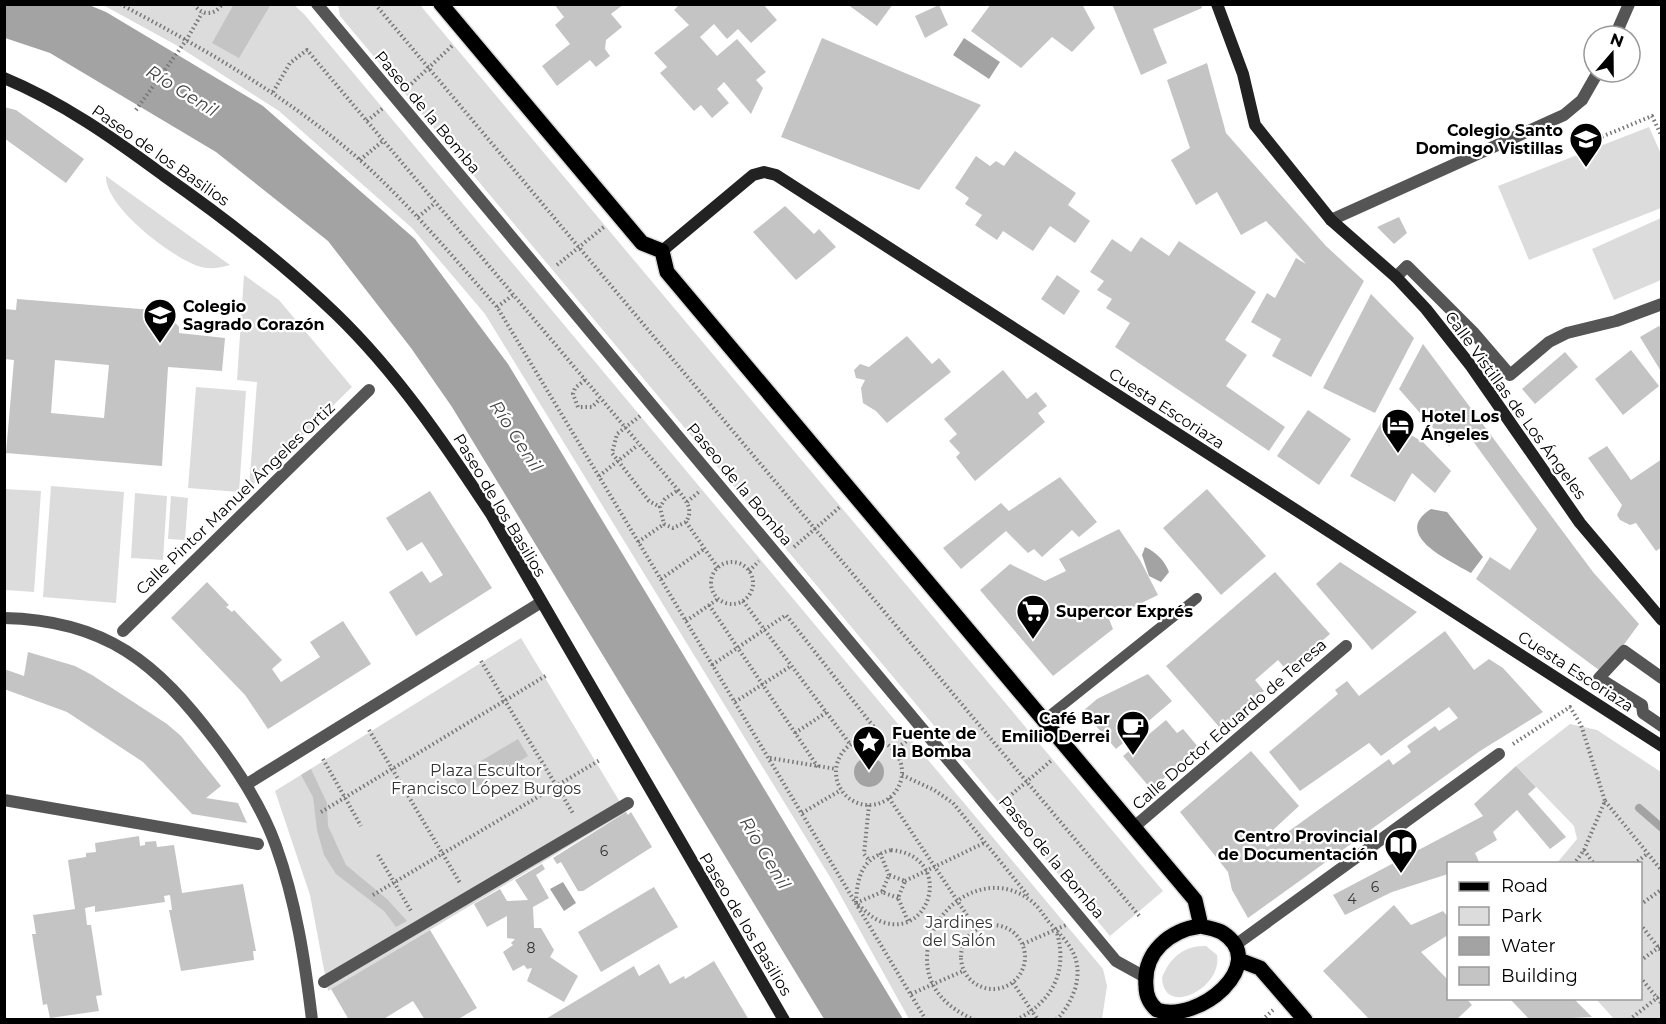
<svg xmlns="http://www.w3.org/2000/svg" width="1666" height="1024" viewBox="0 0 1666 1024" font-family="Montserrat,sans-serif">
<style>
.green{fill:#dcdcdc}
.water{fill:#a3a3a3}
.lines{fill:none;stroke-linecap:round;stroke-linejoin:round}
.stream{stroke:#a3a3a3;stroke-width:8}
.building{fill:#c4c4c4;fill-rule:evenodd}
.primary-casing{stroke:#dbdbdb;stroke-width:18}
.path{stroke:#777;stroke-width:4;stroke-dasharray:1.5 3;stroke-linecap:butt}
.service{stroke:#555;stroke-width:10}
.pedestrian{stroke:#555;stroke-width:12}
.minor{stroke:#555;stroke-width:12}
.tertiary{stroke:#555;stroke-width:12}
.secondary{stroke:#222;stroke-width:12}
.primary{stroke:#000;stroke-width:15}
.labels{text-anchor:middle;stroke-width:4.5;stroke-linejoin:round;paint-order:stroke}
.number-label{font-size:14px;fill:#313131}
.street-label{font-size:16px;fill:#000;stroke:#fff}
.poi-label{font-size:16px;font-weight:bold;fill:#000;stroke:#fff;text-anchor:start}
.park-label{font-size:16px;fill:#333;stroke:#fff}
.water-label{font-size:18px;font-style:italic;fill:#444;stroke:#fff}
</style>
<rect width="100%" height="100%" fill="#fff"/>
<path class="green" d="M293,4l11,10 799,955 4,17 -5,33h-193l-76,-137 -348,-568 -73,-86 -133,-117 -103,-66 -73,-40z
M338,5h82l743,886 -53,45 -770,-920z
M1649,127l12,27v54l-132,52 -31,-74z
M106,176l124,89c-11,3 -21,5 -32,1 -27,-9 -94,-60 -92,-90z
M1661,218v62l-47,20 -22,-51z
M244,275l35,25 73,87 -103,101 8,-106 -20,-2z
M196,387l50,4 -7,101 -51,-4z
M51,486l73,6 -8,111 -73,-6z
M4,489l37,2 -7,101 -29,-2z
M135,493l32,3 -4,64 -32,-2z
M171,496l17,2 -3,42 -17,-1z
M521,638l105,174 -298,179 -18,-96 -35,-104z
M1570,724l27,6 64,42v247h-47l-18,-20 44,-1v-134l-83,-1 20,-24 -3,-13 -58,-60z
M1206,946l11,9c6,33 -53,63 -55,23 7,-20 23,-33 44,-32z"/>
<path class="water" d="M4,5h85l17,7 157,94 152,133 93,125 395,655h-79l-372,-612 -41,-59 -83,-107 -112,-89 -166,-99 -45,-15z
M964,38l36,24 -11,17 -36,-24z
M1431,509l16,3 36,45 -12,16c-20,-12 -81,-38 -40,-64z
M1145,547c11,5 20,14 24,25l-8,10 -12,-6 -7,-21z
M854 772a15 15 0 1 1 30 0a15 15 0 1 1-30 0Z
M563,882l13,21 -12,8 -14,-22z"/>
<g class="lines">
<path class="stream" d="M1639,808l23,20"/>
</g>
<path class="building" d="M234,4h37l-32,54 -27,-15z
M554,4h70l-13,10 11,13 -16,13 -1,9 5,7 -14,11 -6,-7 -33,26 -15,-20 28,-22 -15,-19 9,-8z
M680,4h83l14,16 -26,23 -13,-14 -11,10 -13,-15 -14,13 17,19 20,-17 29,33 -10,8 7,8 -12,26 -27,-32 -7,7 12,14 -17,15 -11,-13 -7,6 -34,-38 7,-6 -13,-14 35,-28 -15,-15z
M847,4h46l-16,22z
M991,4h91l13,24 -23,24 -20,-15 -31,31 -50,-37z
M1112,4h89l1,4 -49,21 14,34 -26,12z
M939,5l9,20 -23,13 -10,-22z
M822,38l159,67 -62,85 -138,-53z
M1207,63l19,70 100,113 38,35 -53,96 -39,-21 9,-17 -30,-17 16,-29 8,5 21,-40 10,6 -40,-43 -25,14 -24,-43 -21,13 -25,-45 19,-12 -23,-68z
M4,107l12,3 68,49 -18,24 -62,-45z
M1015,151l61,42 -8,12 22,16 -15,22 -25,-17 -17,25 -30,-20 -6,9 -22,-15 7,-10 -17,-11 4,-6 -14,-10 21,-32 14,10 6,-5 8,5z
M785,206l29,28 5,-5 17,18 -40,33 -43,-48z
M1399,217l8,16 -13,11 -17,-17z
M1141,237l28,19 10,-15 77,51 -31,48 22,15 -21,31 59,41 -16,24 -154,-104 15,-24 -24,-15 6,-9 -15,-9 7,-9 -14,-9 22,-33 19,13z
M1057,275l23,16 -16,24 -23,-16z
M1371,294l43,44 -39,75 -52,-25z
M17,299l148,12 14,16v6l46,5 -3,33 -54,-4 -6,99 -156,-13 8,-93 -10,-1v-50l12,1zM55,360l54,5 -5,53 -53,-5z
M1659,326l3,3v44l-22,-36z
M907,336l25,28 7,-6 12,14 -64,51 -11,-12 -13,-8 -2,-15 4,-8 -9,-2 -2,-8 6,-6 9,3z
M1423,344l170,228 46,52 -36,49 -127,-94 14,-22 20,13 27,-41 -70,-96 -18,13 -50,-57z
M1631,350l28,36 -36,29 -28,-36z
M1565,352l13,15 -43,37 -13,-15z
M1003,370l24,29 9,-7 11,14 -9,7 7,9 -70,59 -19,-24 4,-4 -11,-12 8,-7 -13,-15z
M1308,410l43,29 -32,46 -42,-29z
M1383,419l40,23 28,29 -16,22 -23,-20 -17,29 -45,-26z
M1607,446l24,34 31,-21v88l-6,4 -20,-28 -6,2 -10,-5 -3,-5 5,-10 -34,-47z
M1060,477l37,45 -18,15 -7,-7 -30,27 -8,-8 -6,4 -22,-22 -45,38 -18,-21 58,-45 8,8z
M1207,489l59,67 -45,39 -58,-67z
M430,491l62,97 -76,48 -27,-44 33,-21 8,12 13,-8 -21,-33 -15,9 -21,-33z
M1119,529l21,31 18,35 -49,24 4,10 -60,47 -73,-86 30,-26 35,17 21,-10 -7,-12z
M1340,562l77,50 -45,38 -56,-66z
M1275,572l55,62 -43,37 -9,-11 -23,20 9,11 -43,38 -55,-63z
M207,582l22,23 -3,2 6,5 2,-2 48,50 -10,9 9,13 39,-25 -10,-15 33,-21 28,43 -103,65 -23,-34 -74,-77z
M1445,631l29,39 15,-11 14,9 40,44 -63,39 -232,167 -16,-28 -4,-18 -48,-60 71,-61 48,55 -37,34 5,7 122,-88 4,6 18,-13 -4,-6 28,-20 4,5 19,-13 -9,-11 -68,49 -12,-13 -69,48 -31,-39 69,-58 -3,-4 12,-9 12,15z
M28,652l47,14 17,9 75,49 14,12 40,50 -15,12 32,5 9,20 -55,-9 -49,-52 -76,-50 -63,-23v-20l20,7z
M1148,674l24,27 -56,48 -33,-38 14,-12z
M1166,720l11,13 6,-4 16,19 -48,41 -28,-33z
M518,739l10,17 -64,39 -10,-18z
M1516,766l20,21 -8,7 38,43 -16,12 -33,-39 -24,22 4,8 -22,13 5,11h-32v10l-56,18 -47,23 -12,-20 150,-79 -9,-12z
M311,769l16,34 1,23 18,39 41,34 20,22 -11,6 -12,-16 -48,-37 -12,-19 -7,-25 -4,-33 -12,-22z
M626,812l2,3 3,-3 21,35 -69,44h-5l-17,-29 -4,2 -4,-6z
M139,836l1,10 5,-1v-3l11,-1 1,6 17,-2 8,48 61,-9 13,67h-3l1,9 -73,11 -12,-61h3l-2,-15 -6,1 1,6 -70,10v-6l-10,2 2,17h4l11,70 -6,1 3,15 -49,7 -3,-14 -4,1 -11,-71h4l-3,-19 42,-6 -7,-49 18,-3v-4l10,-1 -1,-9z
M542,864l3,5 -9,6 13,23 -16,9 1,21h7l13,22 -4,7 28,19 -14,26 -37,-21 5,-13 -5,1 -3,-4 -11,6 -10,-19 10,-7 -2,-2 4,-4 -8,-1v-22l-20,11 -13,-23 26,-15 7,12 21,-1 -13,-20z
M654,887l24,40 -77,45 -23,-40z
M1394,905l17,20 32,-14 5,6v18l-27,17 27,28v18h18l6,7 -16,15h-86l-47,-49z
M430,930l47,78 -20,12h-32l-12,-19 -31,19h-33l-18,-31z
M714,961l35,59h-205l90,-54 5,10 20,-12 11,20 14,-8 1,3z
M1509,998h64l19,19 -62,3z"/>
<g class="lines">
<defs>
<path id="primary" d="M441,4l201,239 20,8 5,21 528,628 6,26
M1201,926c6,2 16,3 22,7 47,31 -24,91 -66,77 -7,-6 -11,-15 -11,-24 -3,-34 24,-56 55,-60z
M1239,960l21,8 45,52"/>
</defs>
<use href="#primary" class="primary-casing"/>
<path class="path" d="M120,4c85,45 168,93 240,156 50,45 93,97 137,147l429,713
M194,4c7,12 21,12 28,0
M375,4l766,914
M408,87l45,-42
M273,92l17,-29 17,-13 371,440
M136,110l51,-71 15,-26
M367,121l16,-13
M1577,147l75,-31 10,21
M360,160l24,-20
M418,217l17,-14
M557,265l48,-39
M497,307l16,-12
M585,380l-10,8 -2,6 5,13h14l8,-8
M640,416l-23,18 -5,19 37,48 11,6
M599,476l39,-31
M678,490c8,11 16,19 8,32l-13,6 -9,-4 -4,-17 5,-8z
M687,502l13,-11
M686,522l32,46
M638,542l26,-18
M794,547l46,-40
M711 583a21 21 0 1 1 42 0a21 21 0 1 1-42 0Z
M749,571l10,-10
M661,579l43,-30
M743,601l107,143
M709,605l109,162
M686,621l32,-22
M481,661l93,154
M712,665l74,-50 87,111 4,13
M735,702l56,-36
M369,730l91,153
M795,733l32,-21
M836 772a33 33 0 1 1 66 0a33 33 0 1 1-66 0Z
M1513,744l57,-37 11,18 24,76 -21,49 -10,14
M894,750l14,-10
M770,758l66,11
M323,759l38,67
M902,775l32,15 19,13 76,94
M889,798l87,131
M1005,800l47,-40
M1605,801l57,70
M869,805l-5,49 5,6
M321,812l226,-137
M802,813l39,-23
M891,850c64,6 40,89 -8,72 -11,-3 -18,-12 -27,-19 1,-27 6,-45 35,-53z
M1584,850l10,14
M880,853l9,22
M378,855l33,56
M1634,864l13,-10
M905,881l81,-39
M373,895l227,-135
M898,898l-16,-6 7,-17 16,6 -7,17 10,23
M856,903l26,-11
M1640,905l22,-16
M1640,924l22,28
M961 957a32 32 0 1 1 64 0a32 32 0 1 1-64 0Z
M1023,944l43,-19
M1640,961l22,-16
M1640,977l22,27
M1013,983l25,37
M911,994l52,-23
M975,1020c-26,-11 -48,-30 -48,-61 0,-50 58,-93 103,-59 7,5 13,14 18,21 20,22 36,36 27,68 -4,11 -10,23 -19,31
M1016,1020c36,-18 52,-48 41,-87
M1262,1020l11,-10
M1629,1020l33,-26"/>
<path class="service" d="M1044,720l153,-122"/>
<path class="pedestrian" d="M317,4l789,945 10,12 29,16
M123,631l246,-241
M1662,678l-38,-27 -25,27 43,27 1,8 19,13
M4,800l254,44
M324,982l304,-179"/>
<path class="minor" d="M1396,277l11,-11 66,66 37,43 39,-33 18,-9 49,-12 46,-17
M4,618c102,2 153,45 211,122 25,33 47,67 61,106 20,56 29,115 36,174
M247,784l293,-181
M1134,827l212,-181
M1234,946l265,-192"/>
<path class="tertiary" d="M1615,36l14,-32
M1331,220l233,-105 18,-15 16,-28"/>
<path class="secondary" d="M1217,4l26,70 12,51 76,95 65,57 30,32 45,57 109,157 82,97
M4,78c58,24 109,60 159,97 60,42 120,88 173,139 61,59 109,130 155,200l293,506
M662,251l91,-76 11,-3 12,3 886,571"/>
<use href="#primary" class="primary"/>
</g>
<defs>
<symbol id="school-pin" viewBox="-11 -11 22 30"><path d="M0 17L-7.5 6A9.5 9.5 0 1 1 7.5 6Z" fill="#000" stroke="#fff"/><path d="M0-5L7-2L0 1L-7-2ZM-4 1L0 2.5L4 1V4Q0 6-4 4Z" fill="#fff"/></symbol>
<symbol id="hotel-pin" viewBox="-11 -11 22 30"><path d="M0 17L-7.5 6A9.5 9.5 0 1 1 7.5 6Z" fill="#000" stroke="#fff"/><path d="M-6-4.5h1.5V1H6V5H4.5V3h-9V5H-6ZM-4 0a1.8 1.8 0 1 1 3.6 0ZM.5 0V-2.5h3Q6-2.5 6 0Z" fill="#fff"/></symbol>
<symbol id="supermarket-pin" viewBox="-11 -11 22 30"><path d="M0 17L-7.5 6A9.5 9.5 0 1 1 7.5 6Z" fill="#000" stroke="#fff"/><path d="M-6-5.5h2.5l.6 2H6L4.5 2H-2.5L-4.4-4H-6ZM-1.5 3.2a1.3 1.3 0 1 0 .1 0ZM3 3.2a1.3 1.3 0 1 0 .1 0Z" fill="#fff"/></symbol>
<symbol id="cafe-pin" viewBox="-11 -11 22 30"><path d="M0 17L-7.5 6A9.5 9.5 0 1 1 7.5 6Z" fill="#000" stroke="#fff"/><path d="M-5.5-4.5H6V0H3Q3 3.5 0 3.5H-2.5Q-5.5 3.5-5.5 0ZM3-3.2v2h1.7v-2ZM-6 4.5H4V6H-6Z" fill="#fff"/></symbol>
<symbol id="sight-pin" viewBox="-11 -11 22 30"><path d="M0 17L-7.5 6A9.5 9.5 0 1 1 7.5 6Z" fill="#000" stroke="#fff"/><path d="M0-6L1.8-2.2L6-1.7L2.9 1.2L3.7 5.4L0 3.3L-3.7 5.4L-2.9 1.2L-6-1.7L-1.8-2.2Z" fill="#fff"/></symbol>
<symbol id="library-pin" viewBox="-11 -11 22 30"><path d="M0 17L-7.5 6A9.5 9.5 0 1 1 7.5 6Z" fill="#000" stroke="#fff"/><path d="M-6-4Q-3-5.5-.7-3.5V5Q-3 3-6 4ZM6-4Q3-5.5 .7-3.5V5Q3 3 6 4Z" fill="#fff"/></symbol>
</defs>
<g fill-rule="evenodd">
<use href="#school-pin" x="1567" y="120" width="38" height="52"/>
<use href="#school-pin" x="141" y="296" width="38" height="52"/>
<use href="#hotel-pin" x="1379" y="406" width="38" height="52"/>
<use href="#supermarket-pin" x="1014" y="592" width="38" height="52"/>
<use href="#cafe-pin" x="1114" y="708" width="38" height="52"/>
<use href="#sight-pin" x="850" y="723" width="38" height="52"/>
<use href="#library-pin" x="1382" y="826" width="38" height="52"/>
</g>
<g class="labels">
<g class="number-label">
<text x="604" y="856">6</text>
<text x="1375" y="892">6</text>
<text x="1352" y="904">4</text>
<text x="531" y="953">8</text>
</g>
<g class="street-label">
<text transform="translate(428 112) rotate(50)" y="6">Paseo de la Bomba</text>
<text transform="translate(161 155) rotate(35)" y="6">Paseo de los Basilios</text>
<text transform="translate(1516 405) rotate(54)" y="6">Calle Vistillas de Los Ángeles</text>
<text transform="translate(1167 408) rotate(33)" y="6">Cuesta Escoriaza</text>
<text transform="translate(740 484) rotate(50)" y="6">Paseo de la Bomba</text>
<text transform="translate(235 498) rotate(-44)" y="6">Calle Pintor Manuel Ángeles Ortiz</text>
<text transform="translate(500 505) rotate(59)" y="6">Paseo de los Basilios</text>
<text transform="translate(1576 671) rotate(33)" y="6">Cuesta Escoriaza</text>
<text transform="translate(1229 724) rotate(-41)" y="6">Calle Doctor Eduardo de Teresa</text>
<text transform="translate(1052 857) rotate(50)" y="6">Paseo de la Bomba</text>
<text transform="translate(746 924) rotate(59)" y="6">Paseo de los Basilios</text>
</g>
<g class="poi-label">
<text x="1563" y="136" text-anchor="end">Colegio Santo<tspan x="1563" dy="18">Domingo Vistillas</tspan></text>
<text x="183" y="312">Colegio<tspan x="183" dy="18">Sagrado Corazón</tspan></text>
<text x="1421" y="422">Hotel Los<tspan x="1421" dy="18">Ángeles</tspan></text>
<text x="1056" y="617">Supercor Exprés</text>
<text x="1110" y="724" text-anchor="end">Café Bar<tspan x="1110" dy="18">Emilio Derrei</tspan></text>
<text x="892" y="739">Fuente de<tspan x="892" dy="18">la Bomba</tspan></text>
<text x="1378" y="842" text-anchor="end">Centro Provincial<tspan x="1378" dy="18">de Documentación</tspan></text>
</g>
<g class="park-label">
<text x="486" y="776">Plaza Escultor<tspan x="486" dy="18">Francisco López Burgos</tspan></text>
<text x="959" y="928">Jardines<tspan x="959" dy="18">del Salón</tspan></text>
</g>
<g class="water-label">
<text transform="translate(182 91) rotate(32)" y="6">Río Genil</text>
<text transform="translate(516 436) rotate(57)" y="6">Río Genil</text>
<text transform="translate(765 853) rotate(59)" y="6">Río Genil</text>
</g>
</g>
<rect width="1666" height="1024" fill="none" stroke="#000000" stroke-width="12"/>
<rect x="1447" y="862" width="195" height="138" fill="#ffffff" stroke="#999999" stroke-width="1.5"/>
<rect x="1459" y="882" width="30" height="9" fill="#000000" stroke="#999999" stroke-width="1.5"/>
<text x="1501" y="892" font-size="18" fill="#000000">Road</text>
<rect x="1459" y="907" width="30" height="18" fill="#dcdcdc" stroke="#999999" stroke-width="1.5"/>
<text x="1501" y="922" font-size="18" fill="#000000">Park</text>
<rect x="1459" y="937" width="30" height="18" fill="#a3a3a3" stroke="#999999" stroke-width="1.5"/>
<text x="1501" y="952" font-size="18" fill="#000000">Water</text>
<rect x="1459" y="967" width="30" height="18" fill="#c4c4c4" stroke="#999999" stroke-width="1.5"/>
<text x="1501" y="982" font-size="18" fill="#000000">Building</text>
<g transform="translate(1612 54) rotate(20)"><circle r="28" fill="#ffffff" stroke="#999999" stroke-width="1.5"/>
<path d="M0-4.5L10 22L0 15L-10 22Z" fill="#000000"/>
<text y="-9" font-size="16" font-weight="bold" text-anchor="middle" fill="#000000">N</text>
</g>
</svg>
